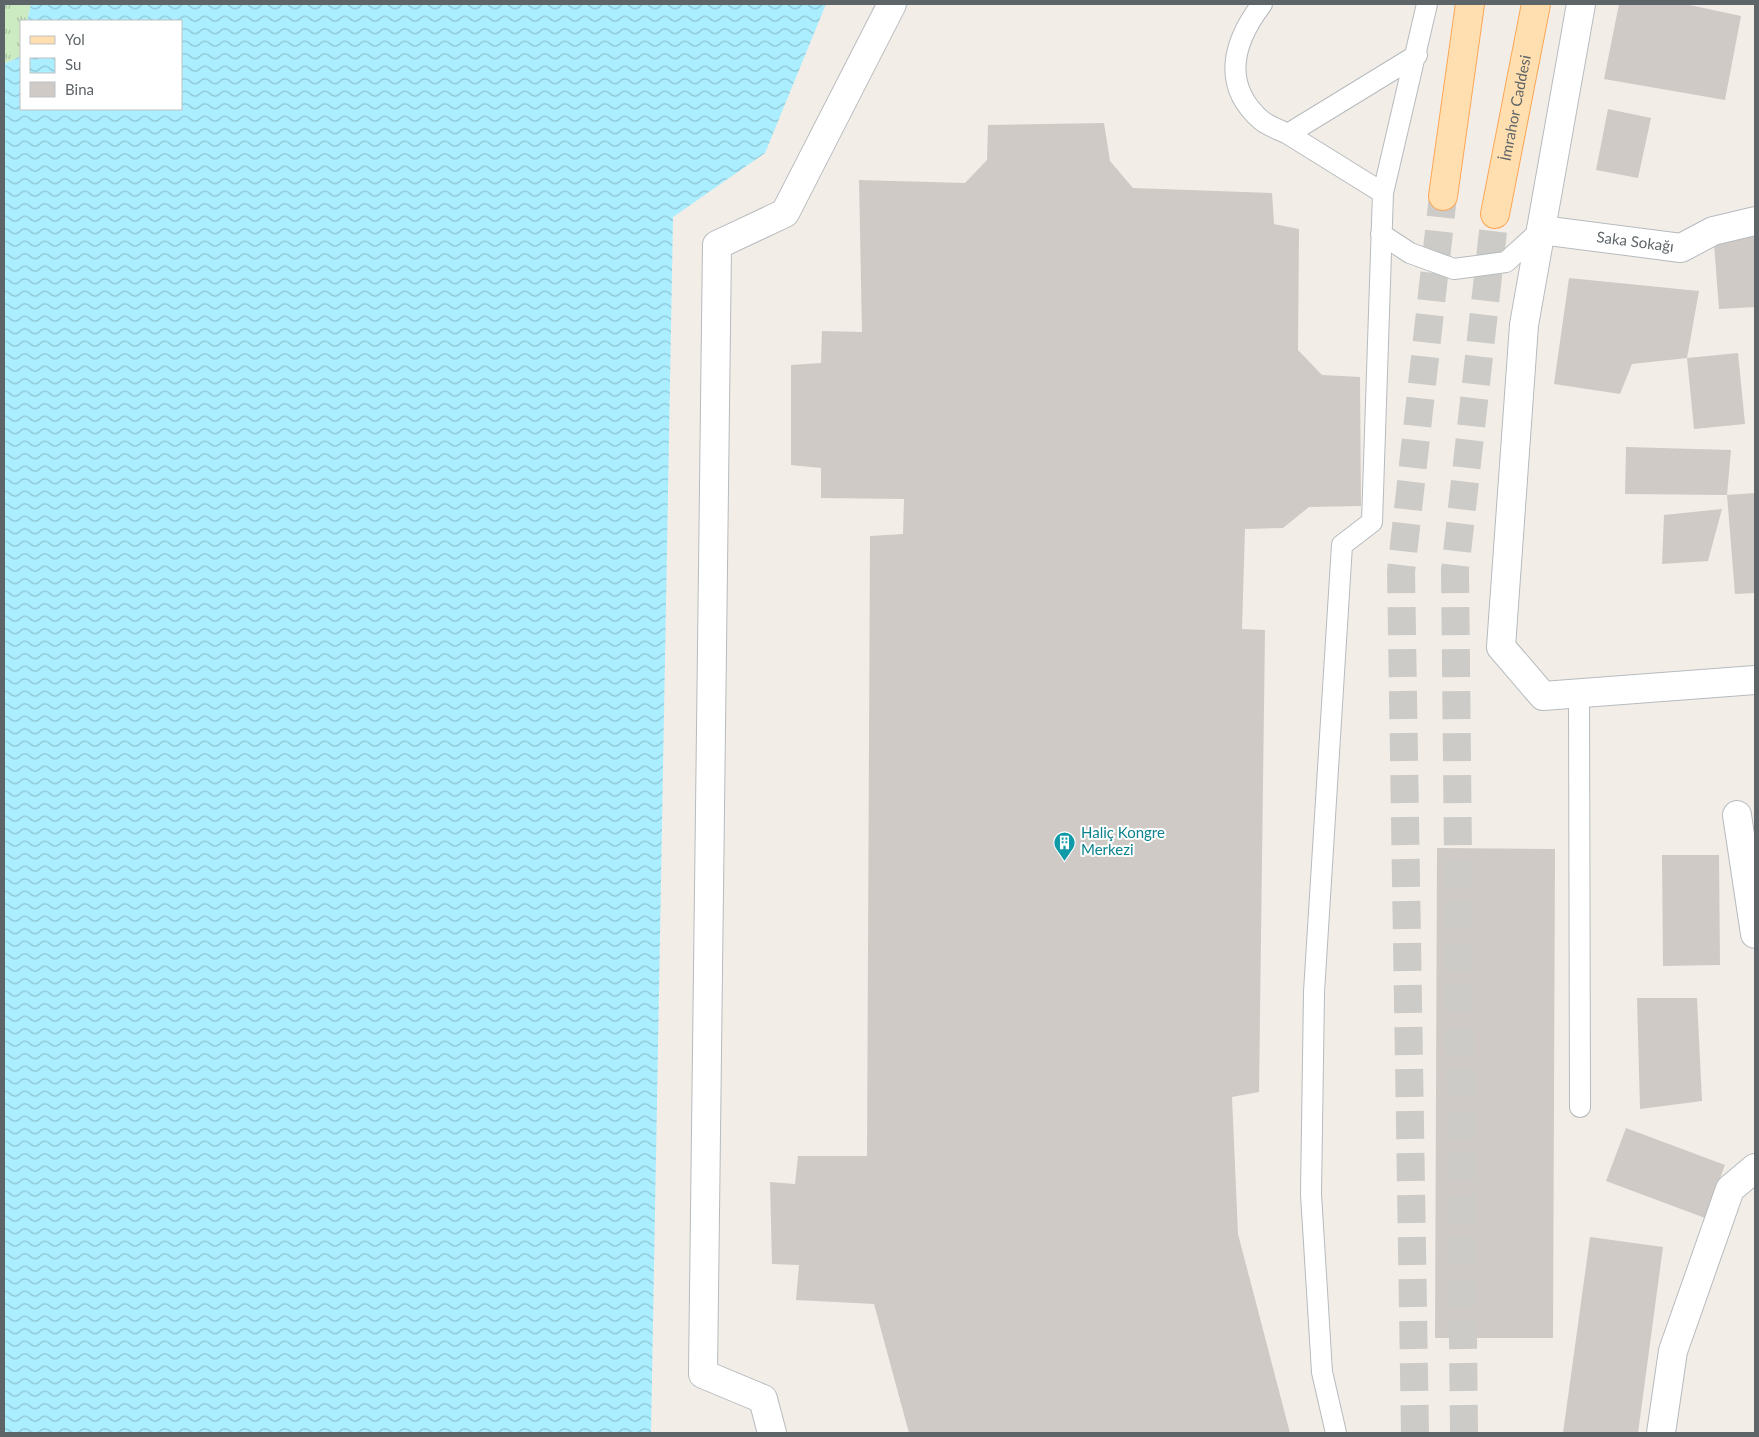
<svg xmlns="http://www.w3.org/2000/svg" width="1759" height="1437" viewBox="0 0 1759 1437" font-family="Lato,sans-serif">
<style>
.grass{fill:url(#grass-tufts)}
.water{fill:url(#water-waves)}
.building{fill:#cfcac6}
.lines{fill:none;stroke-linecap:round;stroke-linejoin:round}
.primary-tunnel{stroke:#cdcbc7;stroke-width:28;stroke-dasharray:28 14;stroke-linecap:butt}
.lane-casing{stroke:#b7bbbe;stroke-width:22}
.street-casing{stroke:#b7bbbe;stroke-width:30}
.primary-casing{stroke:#fda554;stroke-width:30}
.lane{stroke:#fff;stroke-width:20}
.street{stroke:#fff;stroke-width:28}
.primary{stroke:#ffdfaf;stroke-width:28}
.labels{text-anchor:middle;stroke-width:4;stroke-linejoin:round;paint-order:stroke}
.street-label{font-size:15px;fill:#5e6568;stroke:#fff}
.culture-label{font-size:15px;fill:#0d838f;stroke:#fff;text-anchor:start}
</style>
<defs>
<pattern id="grass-tufts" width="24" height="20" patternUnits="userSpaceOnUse" patternTransform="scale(1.25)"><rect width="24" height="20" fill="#ccebc2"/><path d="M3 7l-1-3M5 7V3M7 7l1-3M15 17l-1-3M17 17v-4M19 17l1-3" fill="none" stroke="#a9c2a1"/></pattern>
<pattern id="water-waves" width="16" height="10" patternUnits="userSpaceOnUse" patternTransform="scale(1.25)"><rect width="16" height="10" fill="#aef"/><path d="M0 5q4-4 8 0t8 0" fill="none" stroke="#8ec4d2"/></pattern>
</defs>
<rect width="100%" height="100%" fill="#f2ede7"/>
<path class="grass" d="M4,4h27l-4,17h-6v35l-17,8z"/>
<path class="water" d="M31,4h795l-61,149 -92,64 -22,1216h-647v-1369l17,-8v53h160v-88h-154z"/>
<path class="building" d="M1619,4h66l56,12 -16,84 -121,-21z
M1608,109l43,9 -13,60 -42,-8z
M1104,123l6,38 23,27 139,5 2,31 25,5 -1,121 24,25 38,2 1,129 -52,1 -26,21 -38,1 -3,100 23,1 -6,462 -27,5 6,137 52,199h-381l-35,-129 -78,-4 3,-35 -27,-1 -2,-82 25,2 3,-28h69l3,-620 33,-2 1,-35 -83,-1v-30l-30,-3v-100l30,-2 1,-32 40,1 -3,-152 106,3 22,-23 1,-35z
M1755,228v79l-36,2 -6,-78z
M1569,278l130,13 -12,67 51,-5 7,71 -51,5 -7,-71 -55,6 -12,30 -66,-10z
M1626,447l105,3 -4,45 -102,-1z
M1755,493v100l-20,1 -8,-99z
M1722,509l-14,52 -46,3 2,-49z
M1437,848l118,1 -2,489h-118z
M1662,855h57l1,110 -57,1z
M1637,998h60l5,103 -62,8z
M1626,1128l99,37 -20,53 -99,-37z
M1590,1237l73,10 -25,186h-75z"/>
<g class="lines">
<path class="primary-tunnel" d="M1415,1433l-14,-861 42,-376
M1464,1433l-9,-863 40,-356"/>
<defs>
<path id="lane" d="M1262,4c-29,38 -41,81 -1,116 7,6 19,10 27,14l129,-79
M1288,134l95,59
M1381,234l29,19 44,16 52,-7 35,-32
M1579,693l1,414
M1336,1433l-14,-61 -11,-178 3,-202 28,-447 30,-23 11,-329 44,-189"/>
<g id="street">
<path d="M1581,4l-57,321 -23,322 42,49 212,-16"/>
<path id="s1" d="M1541,230l140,18 32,-17 42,-10"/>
<path d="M1737,815l18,119"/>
<path d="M772,1433l-9,-34 -60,-25 14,-1129 68,-32 107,-209"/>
<path d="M1661,1433l12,-82 57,-162 25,-21"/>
</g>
<g id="primary">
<path d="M1443,196l27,-192"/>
<path id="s2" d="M1495,214l41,-210"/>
</g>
</defs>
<use href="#lane" class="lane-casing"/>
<use href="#street" class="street-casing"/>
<use href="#primary" class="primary-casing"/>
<use href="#lane" class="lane"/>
<use href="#street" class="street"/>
<use href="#primary" class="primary"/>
</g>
<defs>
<symbol id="building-pin" viewBox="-11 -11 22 30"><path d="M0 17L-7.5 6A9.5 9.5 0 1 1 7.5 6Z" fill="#0f9aa8" stroke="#fff"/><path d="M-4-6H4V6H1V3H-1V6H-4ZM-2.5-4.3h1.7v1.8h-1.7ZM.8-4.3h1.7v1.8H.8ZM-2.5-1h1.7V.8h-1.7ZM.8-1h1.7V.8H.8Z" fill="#fff"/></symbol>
</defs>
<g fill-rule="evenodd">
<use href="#building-pin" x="1052" y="830" width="25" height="34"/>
</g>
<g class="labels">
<g class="street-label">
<text dy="5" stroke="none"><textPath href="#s2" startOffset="108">İmrahor Caddesi</textPath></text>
<text dy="5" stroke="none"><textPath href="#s1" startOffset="95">Saka Sokağı</textPath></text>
</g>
<g class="culture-label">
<text x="1081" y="838">Haliç Kongre<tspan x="1081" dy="17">Merkezi</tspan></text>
</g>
</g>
<rect width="1759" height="1437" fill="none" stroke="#5e6568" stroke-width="10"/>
<rect x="20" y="20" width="162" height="90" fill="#ffffff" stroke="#bfc1c3"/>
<rect x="30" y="36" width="25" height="8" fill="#ffdfaf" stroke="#bfc1c3"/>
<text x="65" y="45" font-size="15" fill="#5e6568">Yol</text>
<rect x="30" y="58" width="25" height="15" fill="url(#water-waves)" stroke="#bfc1c3"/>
<text x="65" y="70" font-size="15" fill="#5e6568">Su</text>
<rect x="30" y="82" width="25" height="15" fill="#cfcac6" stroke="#bfc1c3"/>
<text x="65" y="95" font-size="15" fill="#5e6568">Bina</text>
</svg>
